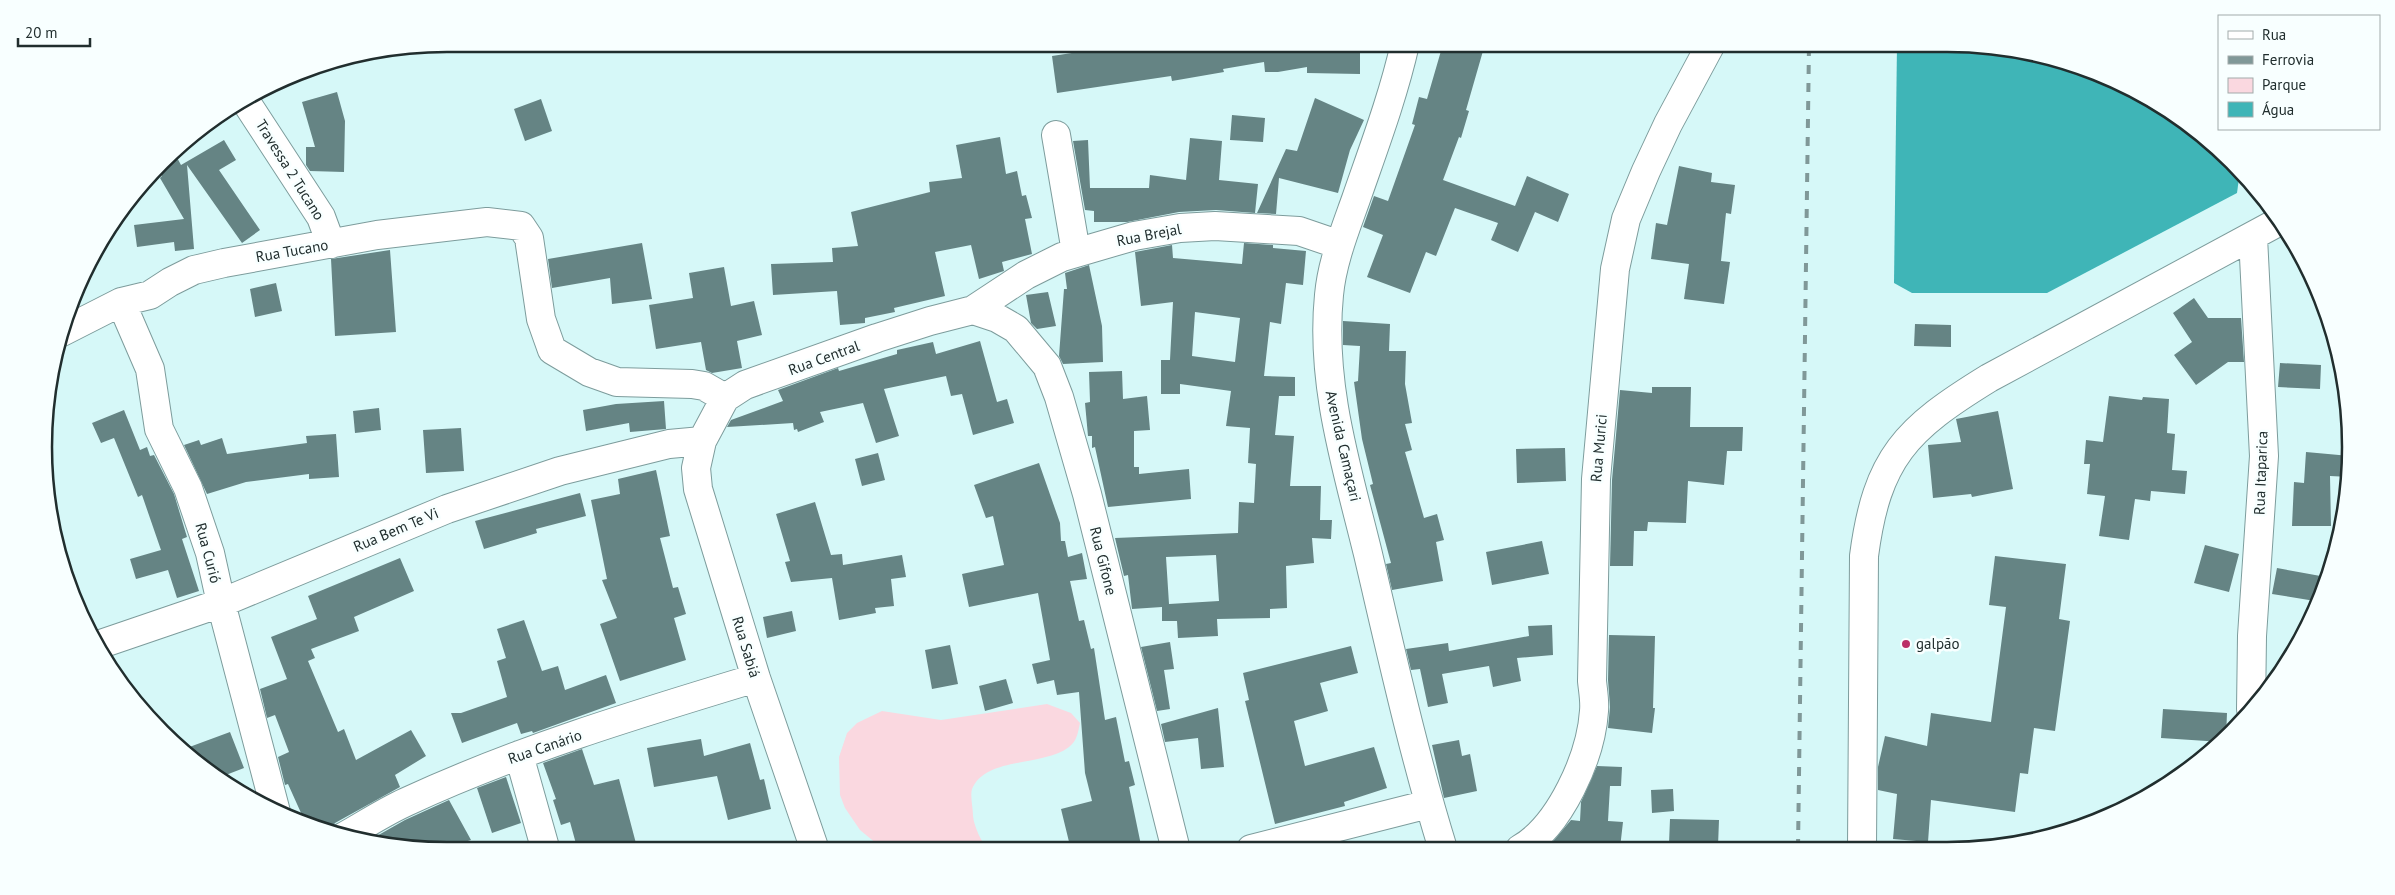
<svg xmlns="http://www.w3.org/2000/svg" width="2395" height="895" viewBox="0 0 2395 895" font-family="'PT Sans',sans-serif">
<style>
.green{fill:#fad8e0}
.water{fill:#3fb5b7}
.building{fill:#658484;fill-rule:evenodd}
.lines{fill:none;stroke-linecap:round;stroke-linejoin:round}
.minor-casing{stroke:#7d9c9c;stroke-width:30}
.minor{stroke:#fff;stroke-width:28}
.rail{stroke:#809898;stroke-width:4;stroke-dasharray:9 9;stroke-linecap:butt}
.poi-dot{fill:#bb3067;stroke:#f8ffff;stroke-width:2}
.labels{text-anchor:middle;stroke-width:5;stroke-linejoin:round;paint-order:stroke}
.street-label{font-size:15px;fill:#212e2e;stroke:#f8ffff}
.poi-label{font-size:15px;fill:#212e2e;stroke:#f8ffff;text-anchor:start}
.rim{fill:none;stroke:#212e2e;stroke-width:2.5}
</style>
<rect width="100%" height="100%" fill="#d6f8f8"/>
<path class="green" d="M1047,704l24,9 9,10c-2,9 -3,18 -11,24 -26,20 -83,9 -97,42 -2,7 1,19 1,27 1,10 9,29 17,34l-107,-1 -23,-19 -15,-22 -5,-13 -1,-38 8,-24 10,-10 25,-12 59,9z"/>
<path class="water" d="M1897,44h51l104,14 74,28 68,41 46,44 -3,22 -190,100h-135l-18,-10z"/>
<path class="building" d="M1084,44h224l1,6h30v-6h21v30l-53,-1v-6l-29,5h-13l-1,-10 -41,7 1,3 -52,9 -1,-5 -114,17 -5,-37 33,-5z
M1443,44h42l-19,66 3,1 -8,27 -2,-1 -16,43 72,26 12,-30 42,18 -11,28 -23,-10 -17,40 -27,-12 7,-17 -43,-15 -19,48 -10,-4 -16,41 -43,-16 16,-42 -20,-8 11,-31 14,5 27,-76 -3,-1 7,-27 8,2z
M337,92l8,29 -1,51 -34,-1 -4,-6v-18h9l-13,-45z
M1315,98l49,22 -14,30 -12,43 -59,-15 -3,36 -19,-1 29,-64 11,2z
M541,99l11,32 -27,10 -11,-32z
M1232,115l33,3 -2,24 -33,-2z
M1000,137l6,37 11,-3 5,25 4,-1 6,23 -7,1 7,35 -30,8 2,9 -25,8 -8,-34 -36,7 10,44 -51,12 1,4 -30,6v5l-25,2 -3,-34 -64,4 -2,-31 62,-2 -1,-14 26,-2 -7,-34 79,-20 -1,-10 33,-4 -6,-33z
M1190,138l32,3 -3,39 39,4 -3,29 -39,-3 -37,2 -52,10h-33v-11l-9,-1 -12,-69 15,-1 2,48h59l1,-13 36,5z
M224,140l12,20 -17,10 41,60 -18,13 -55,-78 7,84 -19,2 -1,-9 -37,5 -3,-22 50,-6 -24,-41 2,-2 -3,-5 15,-19 7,13z
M1679,166l33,7 -1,9 24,3 -4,29 -5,-1 -5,48 9,1 -6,42 -40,-5 5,-35 -38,-5 5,-36 11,2z
M642,243l10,56 -40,5 -2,-26 -58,10 -4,-29z
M1244,243l29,2v3l33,3 -3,34 -17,-2 -5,41 -11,-2 -6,54 31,1v19h-16l-4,39 19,1 -4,50h31l-1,34h12l-1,19 -19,-1 2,25 -28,3 1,42 -17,1v9l-53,1 1,17 -40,2 -1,-17h-15v-14l-30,2 -4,-34 -4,1 -9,-38 123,-5 1,-31 15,1 2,-39 -8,-1 2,-35 -24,-2 5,-35 -51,-7v10h-19v-34h9l3,-58 -32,4 -6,-54 37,-7 1,13 69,6zM1195,312l45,6 -5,44 -43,-6zM1216,555l3,46 -50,3 -3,-47z
M390,250l6,82 -61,4 -4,-77z
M1089,265l13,61 1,36 -40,2 -4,-8 5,-67h3l-2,-16z
M724,267l7,39 23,-5 8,34 -25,6 5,27 -30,5 -6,-3 -5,-28 -45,7 -7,-44 44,-7 -4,-25z
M276,283l6,28 -27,6 -5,-28z
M1048,292l8,34 -19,3 -6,-6 -5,-28z
M2194,298l14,20h33l3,44h-16l-32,23 -22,-30 18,-13 -19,-29z
M1343,321l47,3 -1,27h17l-1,33 7,39 -7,1 7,26 -7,2 19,66 13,-4 7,26 -8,2 7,39 -51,9 -6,-26 5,-1 -21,-78 3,-1 -11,-45 -8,-57 4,-1 2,-35 -17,-1z
M1915,324l36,1v22l-37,-1z
M980,341l17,61 10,-3 7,24 -41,12 -11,-41 -11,2 -5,-20 -62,13 15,47 -23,7 -13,-40 -43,9 4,10 -26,10 -1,-3 -3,1 -1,-7 -66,4 4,-7 52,-19 -5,-11 60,-22 1,3 58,-17v-4l36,-8 3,12z
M2280,363l41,2 -1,24 -42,-2z
M1122,371l1,28 24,-3 3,34 -16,1v36h5v7l50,-5 2,30 -83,8 -13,-60 -3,1v-12h-4l-3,-33 5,-1 -1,-30z
M1652,387h39l-1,40h53l-1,24h-15l-3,34 -36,-4 -2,42 -38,-1 -1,9h-13l-1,35h-23l2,-86 8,-90 32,3z
M2109,396l33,4 1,-3 26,2 -2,34 8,1 -3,36 15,1 -2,23 -34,-3 -1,10 -15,-2 -6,41 -30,-4 6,-40 -18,-2 3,-30h-6l2,-24 17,2z
M664,401l2,28 -36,3 -1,-9 -43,8 -3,-21 33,-6z
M379,408l2,22 -26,3 -2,-22z
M124,410l16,40 7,-3 3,9 4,-1 20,39 13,43 -5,2 17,52 -22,7 -9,-28 -32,9 -6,-20 31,-9 -19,-55 -4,2 -24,-59 -13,5 -9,-20z
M1998,411l15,78 -41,8 -1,-3 -38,4 -5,-53 33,-3 -5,-23z
M461,428l3,43 -38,2 -3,-43z
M336,434l3,43 -30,2v-5l-63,8 -39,12 -23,-49 15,-5 2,5 21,-7 5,16 80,-11 -1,-7z
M1565,448l1,33 -49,2 -1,-34z
M2306,452l44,4v21l-20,-1 1,50h-39l2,-44 10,1z
M878,453l7,27 -23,6 -7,-27z
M1039,463l21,60 1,18h4l3,16 14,-4 5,26 -17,2 9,40 5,-1 7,29 3,-1 11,72 11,-3 9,45 4,-1 6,24 -6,2 13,63h-71l-10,-41 31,-8 -7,-28 -6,-81 -22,3 -3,-15 -17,4 -5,-20 18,-4 -12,-67 -69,14 -7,-33 42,-9 -11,-49 -7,2 -12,-33z
M656,470l14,66 -10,2 13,50 5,-1 8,27 -12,4 12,42 -66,21 -20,-57 17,-6 -15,-38 5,-1 -16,-79 29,-6 -2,-15z
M580,493l6,23 -50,13 1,4 -53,16 -9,-28z
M815,502l16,53 11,-1 1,11 59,-10 4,22 -15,2 3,27 -19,2 1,5 -37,7 -7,-42 -41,4 -6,-20 5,-1 -14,-47z
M1542,541l7,33 -57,11 -6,-33z
M2205,545l34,9 -10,38 -35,-9z
M1995,556l71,8 -7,55 11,2 -15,110 -21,-3 -6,46 -8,-1 -5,39 -84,-12 -3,42 -35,-3 4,-45 -19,-4v-23l7,-31 42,10 4,-33 60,9 15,-115 -17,-2z
M400,558l14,33 -60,26 5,14 -48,18 4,9 -7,3 30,71 6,-3 12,31 55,-30 15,26 -31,19 5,12 -65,36 -6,9 -23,-8 -18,-40 -3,1 -7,-28 11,-5 -14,-37 -8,3 -7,-29 27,-10 -16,-42 46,-18 -9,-23z
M2277,568l49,9 -11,24 -43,-7z
M792,611l4,20 -29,7 -4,-21z
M524,620l18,51 16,-5 7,24 41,-15 10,28 -83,30 -1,-2 -11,3 -4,-11 -55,20 -11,-30h10l46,-16 -10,-36 9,-3 -9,-29z
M1552,625l1,30 -36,3 4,23 -28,6 -4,-21 -47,8 6,29 -20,4 -8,-38 -9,1 -5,-21 42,-6 1,8 80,-15 -1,-10z
M1609,635l46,1 -2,72h2l-3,25 -44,-5 2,-21 -2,-27z
M1170,642l4,27 -10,1 6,39 -13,2 -16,-64z
M950,645l8,39 -26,5 -7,-39z
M1351,646l7,27 -38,10 8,28 -34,10 11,45 69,-19 13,41 -43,14 1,4 -70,18 -30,-123 4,-1 -6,-27z
M1006,679l7,24 -28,8 -6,-25z
M1218,708l6,59 -23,2 -3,-31 -33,4 -4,-18z
M2163,709l64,4 -1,25 -4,4 -61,-4z
M230,732l14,36 -26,10 -16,-10 -18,-19z
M701,739l3,17 46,-13 10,37 4,-1 7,30 -43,11 -11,-44 -63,11 -7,-39z
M1459,740l3,16 8,-2 7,37 -33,7 -12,-53z
M582,749l12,36 25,-6 19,72h-60l-8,-29 -9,3 -8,-25 3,-1 -13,-36z
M1597,766l25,1 -1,19h-11l-2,35 15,1 -3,26 -16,-2v3h-55l1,-4 21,-25 9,1 1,-19z
M506,777l15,46 -29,10 -15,-45z
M1673,789l1,22 -22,2 -1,-23z
M449,800l22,40 -32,10 -71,-9 37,-21z
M1670,819l49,1 -1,26 -49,-2z"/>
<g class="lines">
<defs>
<path id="minor" d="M1405,44c-12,53 -31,103 -49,155 -11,31 -24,63 -27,96 -9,89 18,173 39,259 23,98 45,198 75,295
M244,99l77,118 10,27
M1056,135l20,117
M121,302l29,67 9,60 29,59 22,65 11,50 55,209
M973,310l24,8 19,11 31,37 12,31 28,97 89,356
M62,332l59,-30 29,-7 20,-13 24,-12 30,-7 153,-28 110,-13 34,4 8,12 12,81 11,31 37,22 28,10 75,2 12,2 21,12
M98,645l123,-42 226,-94 113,-38 109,-27 33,-3
M2251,709l1,-73 12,-180 -11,-219
M519,755l27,96
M343,837c20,-11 41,-25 63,-35 112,-52 231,-88 350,-124
M1862,848l2,-292c13,-99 42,-127 125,-178l291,-157
M1251,849l178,-45
M1520,849c40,-23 71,-92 74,-138 1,-10 -1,-20 -2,-30l4,-202 19,-210 11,-50 20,-48 22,-47 43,-80
M815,850l-59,-172 -58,-189 -2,-21 6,-27 23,-43 20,-13 132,-47 53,-17 43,-11 53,-35 36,-18 72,-21 46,-8 35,-2 84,5 41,14"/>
</defs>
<use href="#minor" class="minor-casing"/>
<use href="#minor" class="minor"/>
<path class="rail" d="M1798,848l11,-804"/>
</g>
<circle class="poi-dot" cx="1906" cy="644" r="5"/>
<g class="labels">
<g class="street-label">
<text transform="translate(290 170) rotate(58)" y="5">Travessa 2 Tucano</text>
<text transform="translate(1149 235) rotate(-11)" y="5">Rua Brejal</text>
<text transform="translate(292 251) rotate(-10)" y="5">Rua Tucano</text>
<text transform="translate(824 358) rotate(-20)" y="5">Rua Central</text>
<text transform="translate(1343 446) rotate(77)" y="5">Avenida Camaçari</text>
<text transform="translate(1599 448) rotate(-85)" y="5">Rua Murici</text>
<text transform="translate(2261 473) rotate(-88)" y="5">Rua Itaparica</text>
<text transform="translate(396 530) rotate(-23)" y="5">Rua Bem Te Vi</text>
<text transform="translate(208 553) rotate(75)" y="5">Rua Curió</text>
<text transform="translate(1103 561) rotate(76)" y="5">Rua Gifone</text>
<text transform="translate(746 647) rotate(73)" y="5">Rua Sabiá</text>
<text transform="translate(545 747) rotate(-19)" y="5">Rua Canário</text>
</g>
<g class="poi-label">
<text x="1916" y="649">galpão</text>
</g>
</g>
<path d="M0 0H2395V895H0ZM447 52H1947A395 395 0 0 1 2342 447V447A395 395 0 0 1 1947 842H447A395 395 0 0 1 52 447V447A395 395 0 0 1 447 52Z" fill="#f8ffff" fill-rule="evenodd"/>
<path class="rim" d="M447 52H1947A395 395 0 0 1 2342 447V447A395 395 0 0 1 1947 842H447A395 395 0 0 1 52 447V447A395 395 0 0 1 447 52Z"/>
<rect x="2218" y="15" width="162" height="115" fill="#f8ffff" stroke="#a2abab"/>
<rect x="2228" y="31" width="25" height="8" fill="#ffffff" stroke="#a2abab"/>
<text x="2262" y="40" font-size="15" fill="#212e2e">Rua</text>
<rect x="2228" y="56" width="25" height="8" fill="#809898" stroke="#a2abab"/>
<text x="2262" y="65" font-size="15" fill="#212e2e">Ferrovia</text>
<rect x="2228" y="78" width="25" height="15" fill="#fad8e0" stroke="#a2abab"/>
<text x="2262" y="90" font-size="15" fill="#212e2e">Parque</text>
<rect x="2228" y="102" width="25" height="15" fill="#3fb5b7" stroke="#a2abab"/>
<text x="2262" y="115" font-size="15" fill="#212e2e">Água</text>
<path d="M18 38v8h72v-8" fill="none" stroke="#212e2e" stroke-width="2.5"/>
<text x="25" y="38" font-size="15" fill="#212e2e" stroke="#f8ffff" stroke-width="4" paint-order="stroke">20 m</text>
</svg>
